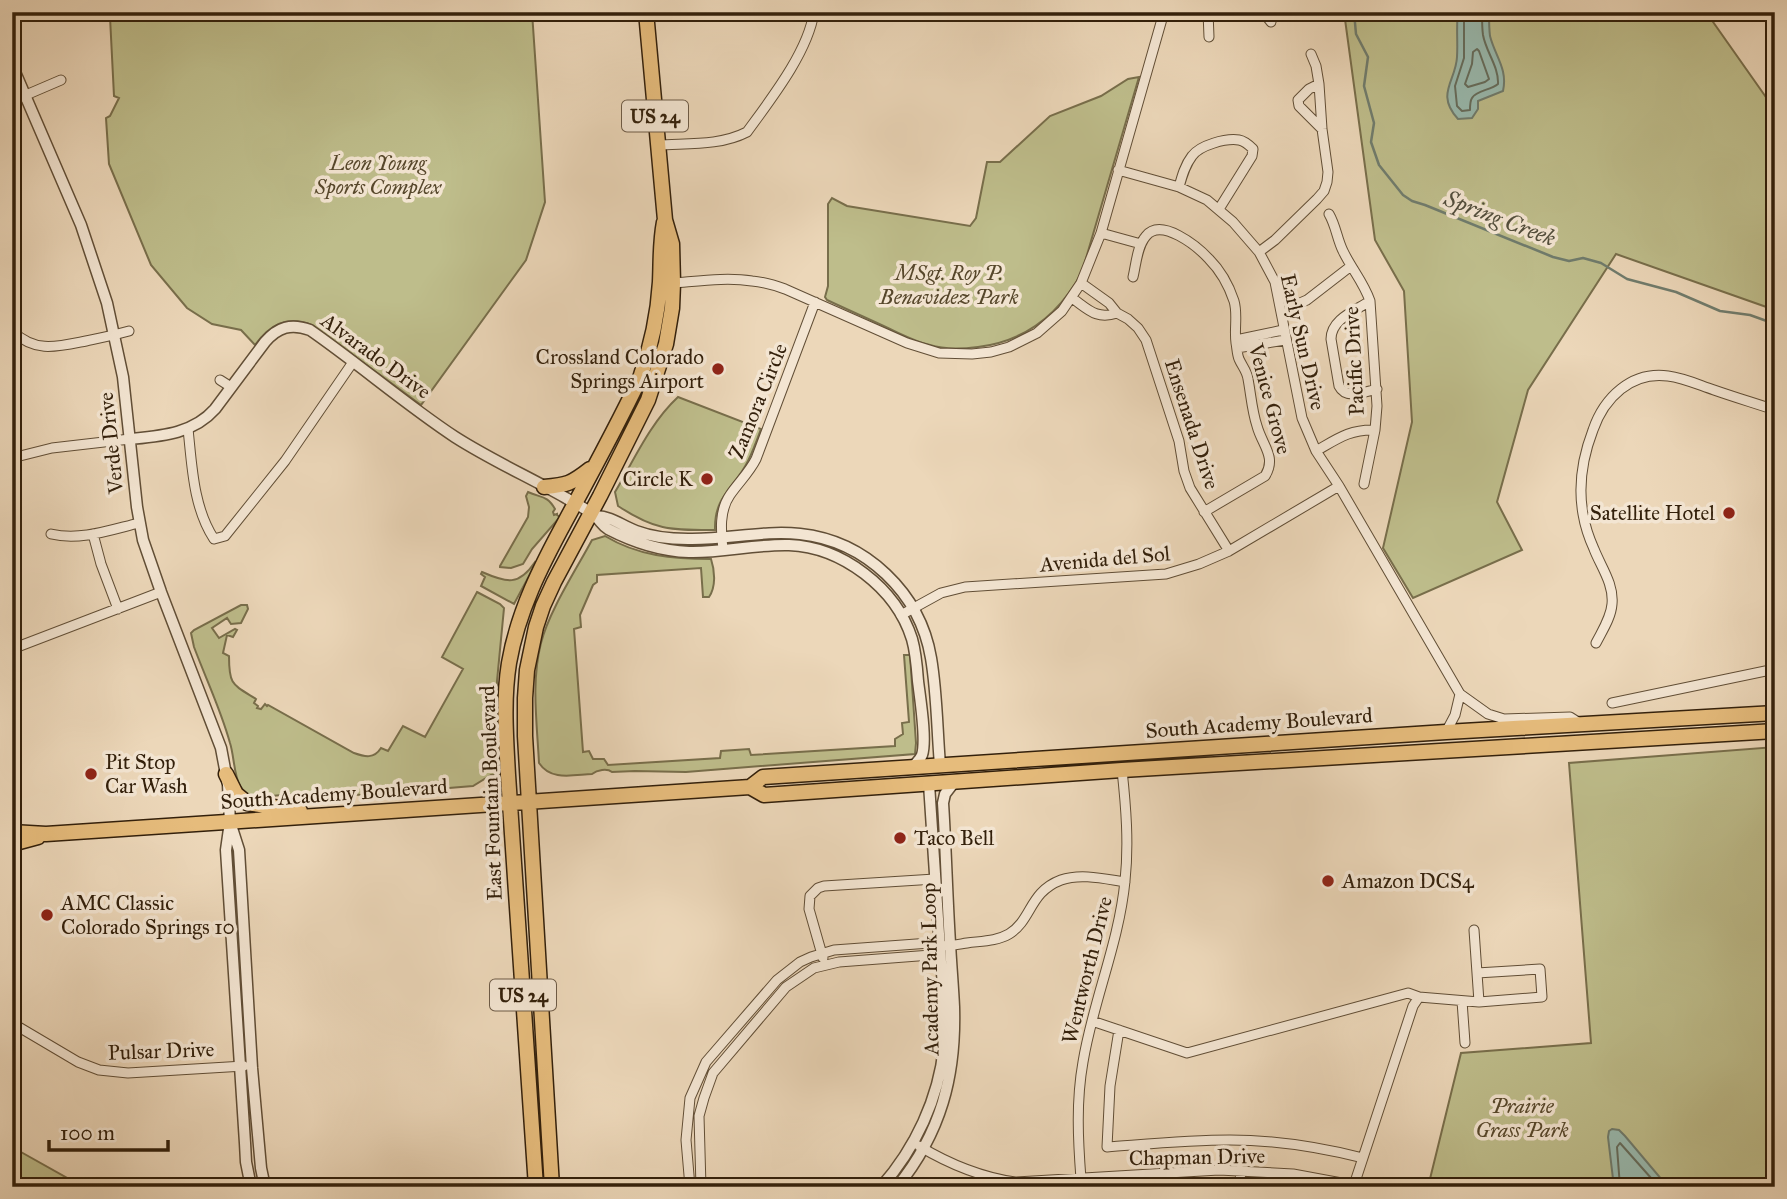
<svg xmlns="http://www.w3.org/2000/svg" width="1787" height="1199" viewBox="0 0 1787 1199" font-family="'IM FELL Great Primer',serif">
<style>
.green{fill:#bebd8b;stroke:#786e4b;stroke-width:2}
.water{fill:#99baaf;stroke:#707c6d;stroke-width:2}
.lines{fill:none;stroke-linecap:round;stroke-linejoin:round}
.shore{stroke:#666d5d;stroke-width:2}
.stream{stroke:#707c6d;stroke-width:2.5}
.minor-casing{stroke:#614e36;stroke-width:11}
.tertiary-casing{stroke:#614e36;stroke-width:13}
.trunk-casing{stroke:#33200b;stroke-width:17}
.minor{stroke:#f3e5d2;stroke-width:9}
.tertiary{stroke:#f3e5d2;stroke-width:10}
.trunk{stroke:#e6bc7c;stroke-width:14}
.poi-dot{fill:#8f2418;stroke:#f3e5d2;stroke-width:2.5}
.labels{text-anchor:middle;stroke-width:7;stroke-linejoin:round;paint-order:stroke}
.shield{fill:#f3e5d2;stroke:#6d5b47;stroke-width:2}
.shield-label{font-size:19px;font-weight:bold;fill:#33200b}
.park-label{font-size:21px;font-style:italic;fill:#56472b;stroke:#f3e5d2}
.street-label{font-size:21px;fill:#33200b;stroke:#f3e5d2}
.poi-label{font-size:21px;fill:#33200b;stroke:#f3e5d2;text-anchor:start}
.water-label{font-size:23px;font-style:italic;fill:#524e3c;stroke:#f3e5d2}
</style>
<rect width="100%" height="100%" fill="#ecd7b9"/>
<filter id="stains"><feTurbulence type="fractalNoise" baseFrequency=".00286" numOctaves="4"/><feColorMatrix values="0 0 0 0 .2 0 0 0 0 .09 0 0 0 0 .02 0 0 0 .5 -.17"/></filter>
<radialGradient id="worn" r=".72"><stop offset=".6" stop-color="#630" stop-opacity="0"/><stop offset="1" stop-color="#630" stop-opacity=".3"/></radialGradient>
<path class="green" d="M107,12h425l13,190 -19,58 -105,145 -109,-80c-26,-10 -42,0 -57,20l-14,-15 -29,-6 -25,-16 -36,-43 -42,-101 -3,-46 4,-2 9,-18 -5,-2 -4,-79h-3z
M1344,12h362l69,98v200l-159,-56 -88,136 -31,112 25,48 -109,48 -30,-50 29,-126 -8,-131 -29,-51z
M1139,77l-57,195c-23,43 -56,69 -104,75 -16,2 -33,3 -48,-2 -14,-3 -27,-10 -40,-16 -21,-10 -42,-19 -63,-29l-2,-3 3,-11v-82l4,-6 15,8 123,20 6,-8 11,-56h13l50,-46 51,-20 27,-17z
M678,397l83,32c-4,11 -8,22 -13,32 -13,27 -34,34 -33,69 -44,0 -59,1 -97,-24l-3,-14c19,-32 35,-69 63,-95z
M528,492c13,6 19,3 27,17l-2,3 1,3 3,-1v1l3,2 -28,32 -9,15 -12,4 -11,-1v-1l28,-49 1,-10 -3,-11z
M605,536c33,20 68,23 106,23 4,12 5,28 -2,38h-6l-2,-29 -104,7v7l-4,3 -13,30 1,12 -7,2 9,123 6,-1 4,8h11l4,6 112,-7 1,-7 28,-2 2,6 144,-9v-7l8,-5 -1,-11 7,-1 -5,-67h6l6,88 -1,11 -229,18 -51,-1 -23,1c-5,-4 -15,-2 -20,2 -20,1 -41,7 -53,-11 -2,-40 -8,-81 2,-120 8,-32 35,-73 51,-103z
M535,562l1,1 -22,41 -33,-18 4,-9 -4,-3 1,-2c25,11 37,14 53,-10z
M477,592l23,12 4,4 -7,73 2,93 -8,1 -18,11 -109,9 -54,-2 -53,4c-7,-1 -13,-5 -17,-11 -6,-10 -6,-31 -10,-43 -9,-33 -24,-64 -36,-96l-3,-14 3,-3 47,-25h6l1,4 -7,14 -10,1 -4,-6 -15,10 7,10 16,-9 2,1 -4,7 -6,-2 -4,18 6,3c0,29 3,28 27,43l-2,4 4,3 -1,2 4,1 4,-5 2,2 1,-1 86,48c11,4 20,6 27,-5l7,3 15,-25 22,11 38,-68 -21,-12z
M1775,747v440h-347l33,-134 130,-10 -22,-280z
M12,1147l64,36 -2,4h-62z"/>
<path class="water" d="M1458,12h31c0,8 0,16 1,24 5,20 18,33 13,55l-25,10v8l-6,9 -14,1c-23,-25 -2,-38 -1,-62 1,-15 -1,-30 1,-45z
M1612,1129l7,1 6,6 43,51h-54l-6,-50 1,-6z"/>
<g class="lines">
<path class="shore" d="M1464,12v46l-9,28 2,20 5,5 8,-1c0,-4 0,-9 2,-12 3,-7 19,-8 26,-14 1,-17 -12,-32 -15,-49 -1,-7 -1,-15 -1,-23
M1477,49l2,2 10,28 -4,3 -17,5 -3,-3 7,-20 1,-12z
M1620,1187l-3,-40 3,-4 39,44"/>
<path class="stream" d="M1354,12l2,22 12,23 -4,29 10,37 -3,19 8,23 24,30 9,6 13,4 128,52 16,4 14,-3 18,5 26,16 49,13 44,19 30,4 25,9"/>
<defs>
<path id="minor" d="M1208,12l1,25
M1263,12l8,10
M1319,84l-10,5 -11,11 1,6 23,23
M12,101l49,-21
M658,145c29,-2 62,1 89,-13 24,-33 61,-80 67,-120
M1118,170l61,17 28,13 26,22 26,30 16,30 27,136 14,33 23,35 121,208 28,20 16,5 66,-2 11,7
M1179,187c3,-11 6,-22 13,-31 8,-11 34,-18 47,-16 6,1 10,5 14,9l-1,7 -33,53
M1329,214c7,12 8,25 14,37 8,17 21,32 27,50l7,105 -2,24 -11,54
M1101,233l40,11
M1259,252l16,-12 42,-41 7,-8 3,-9 1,-10 -6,-43 -3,-45 -3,-18 -5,-12
M1133,277c3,-12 4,-31 13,-41 15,-19 51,10 63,23 11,11 20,27 25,42 4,13 0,28 2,42 1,5 1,11 3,16 3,7 8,12 9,20 3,16 4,32 9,47 5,19 20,31 8,50l-61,36
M673,283c26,-2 54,-6 79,-2 12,1 22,4 33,8l122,54 32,10 33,1 19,-2 18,-5 28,-14 25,-22 19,-28 20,-50 63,-221
M1081,283l28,20 8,10 11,6 10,9 8,12 33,101 5,30 6,17 39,63
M1072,298c16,11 24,22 45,15
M1370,301c-15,10 -39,18 -39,38l8,47c7,14 25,6 38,3
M1300,303l7,-3 44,-34
M12,331c24,22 44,16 74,10 14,-3 29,-6 43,-10
M1236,340l47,-10
M1237,348l48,-8
M220,380l11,7
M188,429c4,36 5,78 26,110l11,-3 60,-75 68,-99
M1316,451c21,-12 34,-22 59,-21
M12,458l40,-10 78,-9
M51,534c29,7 59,-4 88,-11
M93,534l8,30 17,45
M723,549c-2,-18 -4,-38 7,-54 8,-12 19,-22 26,-36l59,-157
M901,615l40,-22 24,-6 201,-13 33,-10 30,-13 110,-65
M1596,643c6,-12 15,-25 16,-39 2,-20 -11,-37 -18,-55 -5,-11 -9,-23 -11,-35 -5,-28 0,-58 10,-84 11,-32 38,-59 75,-54 16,2 31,9 46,14 20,7 40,13 61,20
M12,649l149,-57
M1612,703l163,-34
M1446,732l9,-17 5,-21
M1474,930l5,72
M823,958l-14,-49 1,-13 8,-8 6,-2 111,-7
M1462,1001l3,42
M1092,1021l95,32 221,-60 11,4 60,5 63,-5 -2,-28 -63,4
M12,1023l66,39 21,8 29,3 116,-7
M1119,1030l-9,56 -3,61c41,-3 82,-7 123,-7 45,0 89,7 133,18
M919,1146c30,18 61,31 96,36l204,-12 74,4 70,13
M1240,1170l1,17
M1081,1179c-3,-39 -5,-78 2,-117 10,-61 36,-119 42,-181 4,-37 1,-74 -3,-111
M1354,1185l59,-179 6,-9
M690,1187l-4,-47 4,-42 16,-36 71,-82 23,-18 11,-5 23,-7 96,-7c13,5 24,2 37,0 15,-2 30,-2 42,-9 23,-14 20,-42 52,-54 20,-7 44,-1 64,2
M701,1187l-2,-71 5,-18 9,-25 73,-86 28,-19 25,-6 92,-7 9,-8"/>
<path id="tertiary" d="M12,65l69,160 26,78 16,74 14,130 6,33 18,52 60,156 7,37 2,37 -4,28 19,293 1,19 5,25
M130,439c31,-3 63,-5 85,-30l50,-67c13,-15 26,-19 45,-12 49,34 95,74 145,107 36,23 74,40 111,61 10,6 23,12 31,20 4,4 6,8 11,11 25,13 52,22 81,23 33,1 66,-8 100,-7 53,2 107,43 123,94 4,14 5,28 6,42 2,17 9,59 4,74 -2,5 -6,8 -9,12
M596,516c17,1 24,9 40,15 16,6 34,8 52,8 38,1 75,-9 112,-5 66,7 120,59 131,124 6,35 6,71 9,107
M231,825l8,25 13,218 9,100 4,19
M881,1187c34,-38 58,-89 63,-140 3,-37 -3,-76 -5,-113 -3,-50 -7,-100 -10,-150
M897,1187c44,-54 59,-111 57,-180 -1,-22 -3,-43 -4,-64 -3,-47 -4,-93 -7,-140l2,-9 10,-13"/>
<path id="trunk" d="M544,487c23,-2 27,-3 46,-18
M226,774l10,20 11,9 53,8
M750,787l14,8 358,-25 653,-39
M12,832l34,2 704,-47 13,-10 683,-45 329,-19
M12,844l26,-7
M536,1187l-28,-412c-2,-37 -5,-75 1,-112 9,-52 32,-97 57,-143 25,-46 51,-94 74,-142 11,-31 18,-63 20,-96 1,-22 0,-39 4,-60
M552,1187l-27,-451v-38l2,-28 9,-43 7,-21 11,-24 46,-86 48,-96 18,-56 6,-36 1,-25 -1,-39 -7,-24 -19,-208"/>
</defs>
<use href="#minor" class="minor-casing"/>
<use href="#tertiary" class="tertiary-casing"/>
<use href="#trunk" class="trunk-casing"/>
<use href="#minor" class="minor"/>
<use href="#tertiary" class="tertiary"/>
<use href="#trunk" class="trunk"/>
</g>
<g class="poi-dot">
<circle cx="718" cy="369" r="7"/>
<circle cx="707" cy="479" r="7"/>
<circle cx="1729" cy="513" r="7"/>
<circle cx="91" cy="774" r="7"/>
<circle cx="900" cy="838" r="7"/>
<circle cx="1328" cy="881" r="7"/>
<circle cx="47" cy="915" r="7"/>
</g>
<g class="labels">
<g class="shield">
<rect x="622" y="100.5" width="66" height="31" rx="5"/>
<rect x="490" y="979.5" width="66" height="31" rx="5"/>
</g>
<g class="shield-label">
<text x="655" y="123">US 24</text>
<text x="523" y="1002">US 24</text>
</g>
<g class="park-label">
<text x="378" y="170">Leon Young<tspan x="378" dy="24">Sports Complex</tspan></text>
<text x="949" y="280">MSgt. Roy P.<tspan x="949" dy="24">Benavidez Park</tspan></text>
<text x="1522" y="1113">Prairie<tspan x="1522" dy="24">Grass Park</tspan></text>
</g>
<g class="street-label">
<text transform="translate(1303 342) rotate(77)" y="7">Early Sun Drive</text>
<text transform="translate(376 356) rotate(36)" y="7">Alvarado Drive</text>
<text transform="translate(1354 361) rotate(-93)" y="7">Pacific Drive</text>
<text transform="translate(1270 399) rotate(75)" y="7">Venice Grove</text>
<text transform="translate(758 401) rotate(-68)" y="7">Zamora Circle</text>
<text transform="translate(1192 424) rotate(72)" y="7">Ensenada Drive</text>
<text transform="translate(111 443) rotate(-96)" y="7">Verde Drive</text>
<text transform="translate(1105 559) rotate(-5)" y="7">Avenida del Sol</text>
<text transform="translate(1259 723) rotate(-4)" y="7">South Academy Boulevard</text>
<text transform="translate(491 793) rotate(-92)" y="7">East Fountain Boulevard</text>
<text transform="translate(334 794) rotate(-4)" y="7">South Academy Boulevard</text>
<text transform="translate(930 969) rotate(-91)" y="7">Academy Park Loop</text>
<text transform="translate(1087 970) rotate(-76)" y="7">Wentworth Drive</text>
<text transform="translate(161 1051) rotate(-2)" y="7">Pulsar Drive</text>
<text transform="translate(1197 1157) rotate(-1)" y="7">Chapman Drive</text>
</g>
<g class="poi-label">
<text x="704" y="364" text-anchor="end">Crossland Colorado<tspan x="704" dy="24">Springs Airport</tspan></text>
<text x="693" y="486" text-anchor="end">Circle K</text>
<text x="1715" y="520" text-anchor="end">Satellite Hotel</text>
<text x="105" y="769">Pit Stop<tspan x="105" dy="24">Car Wash</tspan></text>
<text x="914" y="845">Taco Bell</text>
<text x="1342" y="888">Amazon DCS4</text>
<text x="61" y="910">AMC Classic<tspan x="61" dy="24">Colorado Springs 10</tspan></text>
</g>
<g class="water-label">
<text transform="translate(1500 218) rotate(21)" y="8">Spring Creek</text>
</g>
</g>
<rect width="1787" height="1199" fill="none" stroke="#ecd7b9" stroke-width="42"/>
<rect x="14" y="14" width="1759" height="1171" fill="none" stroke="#33200b" stroke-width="3.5"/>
<rect x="21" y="21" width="1745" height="1157" fill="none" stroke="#33200b" stroke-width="2"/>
<path d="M49 1140v10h119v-10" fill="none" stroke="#33200b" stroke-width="3.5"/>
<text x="60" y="1140" font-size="21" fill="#33200b" stroke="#f3e5d2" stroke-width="5" paint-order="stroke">100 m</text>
<rect width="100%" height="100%" filter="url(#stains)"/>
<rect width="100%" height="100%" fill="url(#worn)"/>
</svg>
